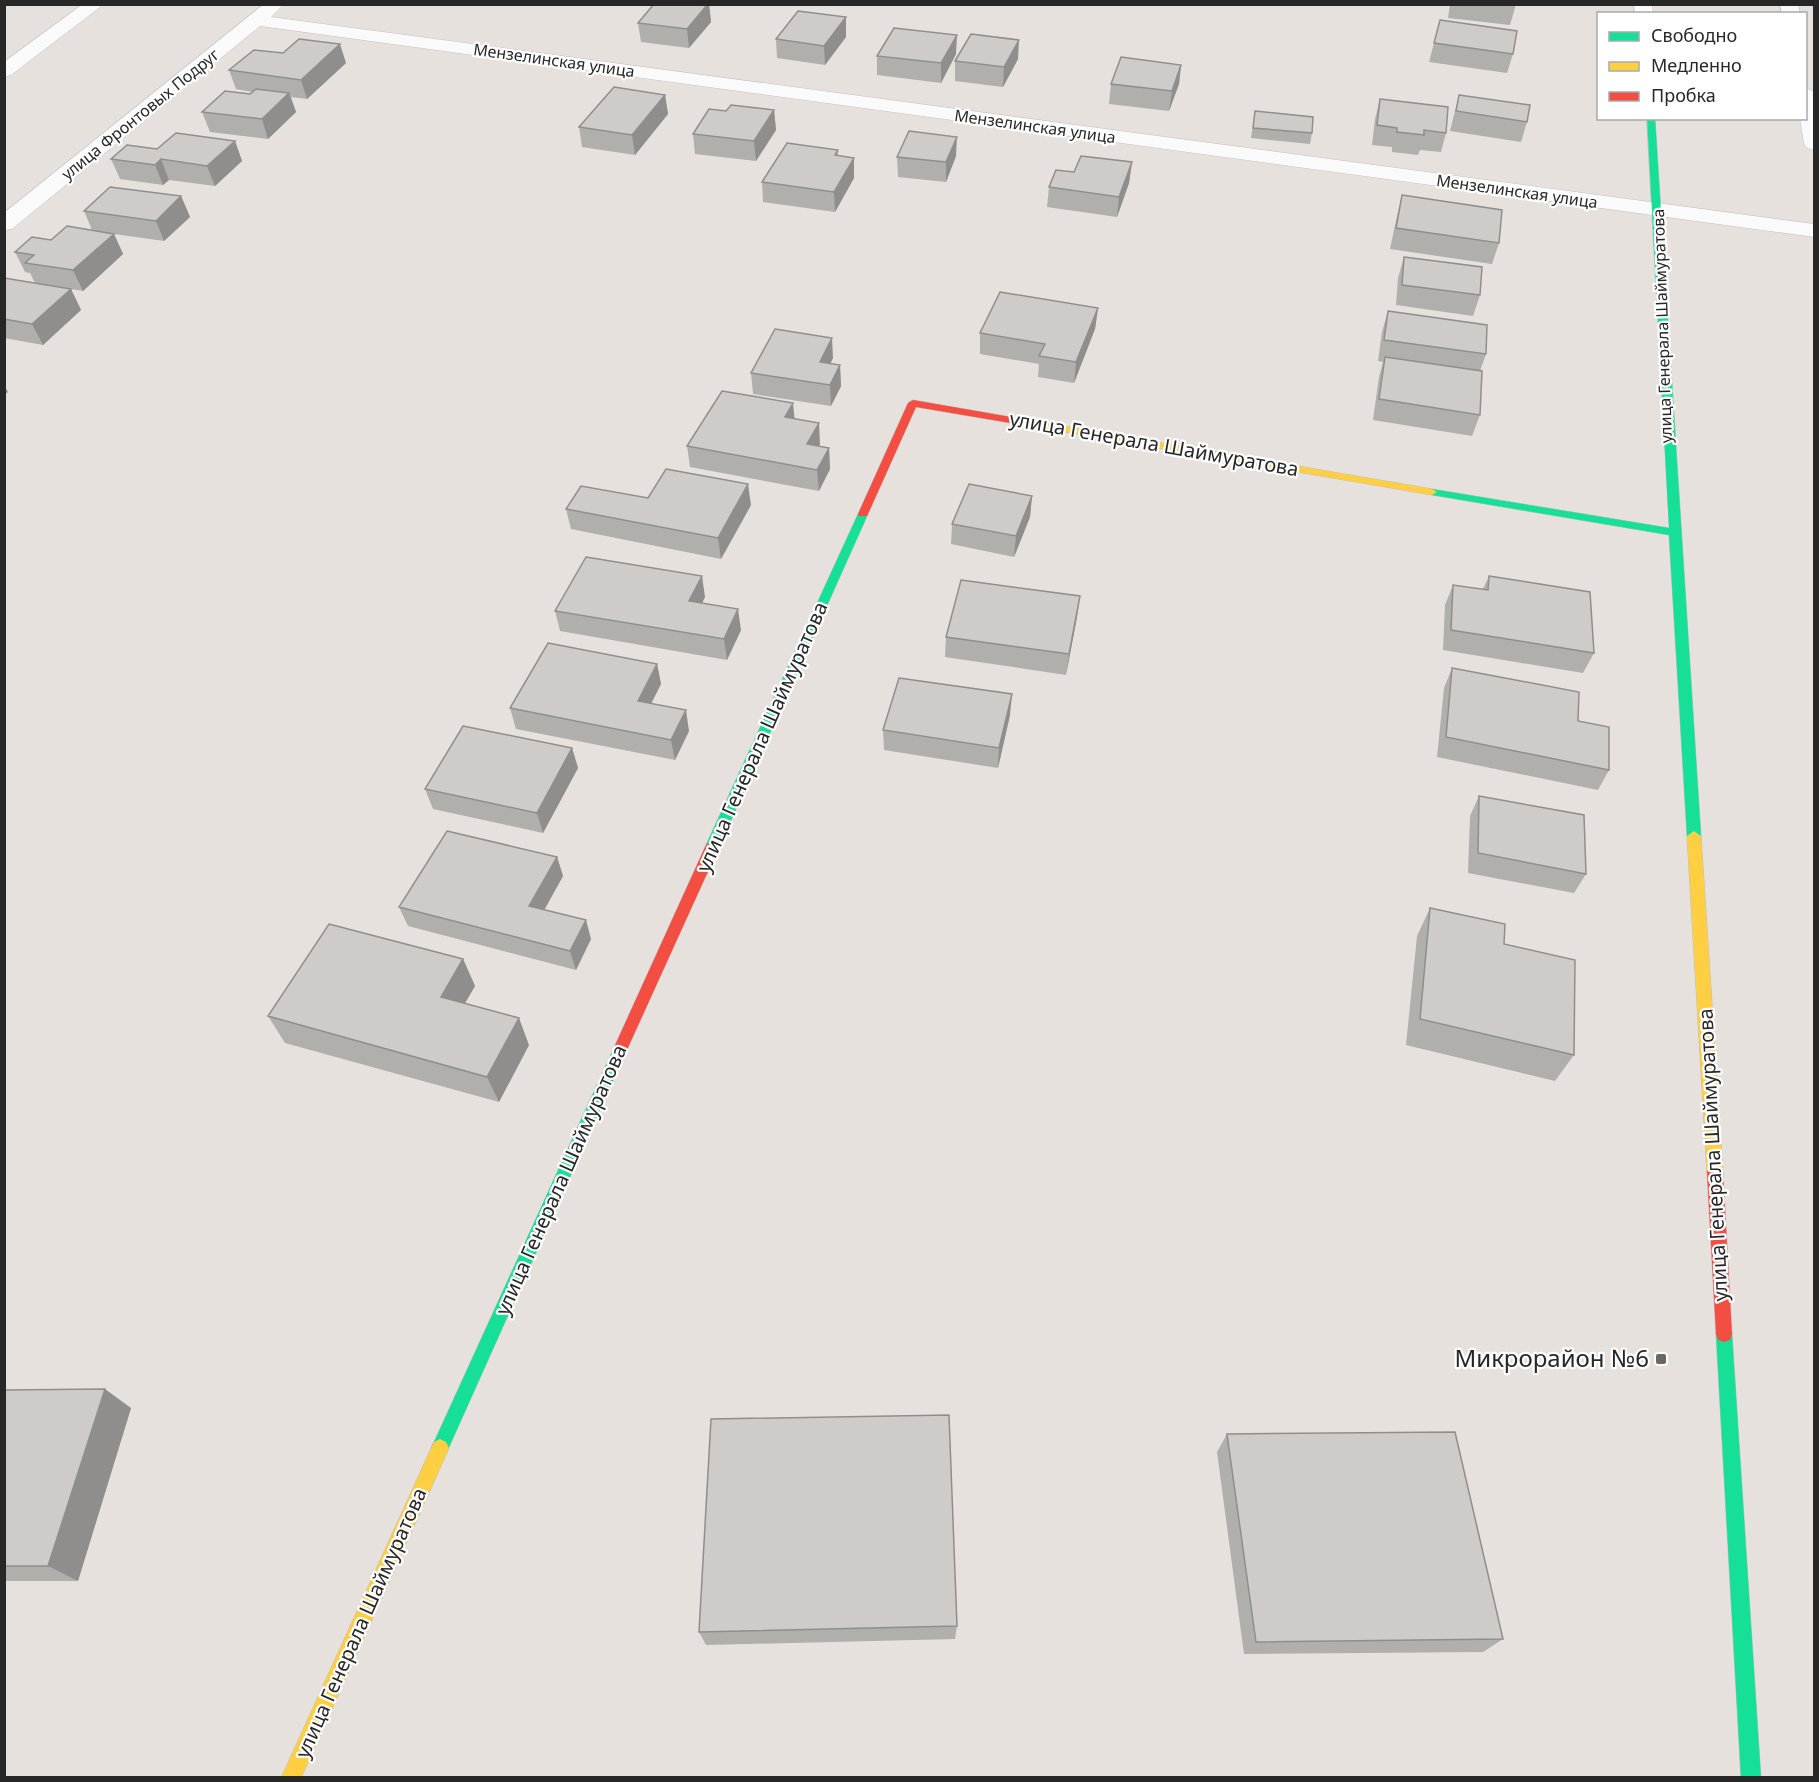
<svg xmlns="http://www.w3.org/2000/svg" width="1819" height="1782" viewBox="0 0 1819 1782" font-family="'Noto Sans',sans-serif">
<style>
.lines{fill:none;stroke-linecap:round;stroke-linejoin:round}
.street-casing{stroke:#bfbdbe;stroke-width:1}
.fast-casing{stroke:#bfbdbe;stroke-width:1}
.slow-casing{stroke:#bfbdbe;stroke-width:1}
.jam-casing{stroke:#bfbdbe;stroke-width:1}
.street{fill:#fbfafa;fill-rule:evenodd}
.fast{fill:#16e098;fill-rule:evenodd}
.slow{fill:#ffcf43;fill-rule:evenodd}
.jam{fill:#f24e42;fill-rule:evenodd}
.wall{fill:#b1afac}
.shaded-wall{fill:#908e8c}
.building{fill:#cecbc8;stroke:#908e8c;stroke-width:1.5}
.poi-dot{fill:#6a6866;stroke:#fff;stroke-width:2}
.labels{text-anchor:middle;stroke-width:4.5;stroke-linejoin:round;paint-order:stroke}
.far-street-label{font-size:16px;fill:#272727;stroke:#fff}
.street-label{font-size:20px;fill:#272727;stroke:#fff}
.near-poi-label{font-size:24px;fill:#272727;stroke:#fff;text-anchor:end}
</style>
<rect width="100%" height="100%" fill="#e6e1dc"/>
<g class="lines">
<defs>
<path id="street" d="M83,4h21l-93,71 -7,2v-15z
M264,4l18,2 -11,11 1543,207v13l-1554,-211 -248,203 -8,1v-17z
M1634,4h18l1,10h-18z
M1780,4h18l2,10h-18z
M1806,88l8,4v58l-7,-2 -3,-4 -4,-26h6z"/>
<path id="fast" d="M1647,118h8l46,718 -7,5 -7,-5 -18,-301 -237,-40 -5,-3 5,-3 237,39z
M863,510l5,4 -148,331 -2,4h-10l-2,-4 152,-331z
M619,1046l5,2 2,4 -180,402 -6,3 -6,-3 -3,-6 3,-6 178,-390 2,-4z
M1724,1326l6,2 2,6 29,444h-20l-25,-444 2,-6z"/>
<path id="slow" d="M1022,419l410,70 5,3 -5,3 -414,-71 -1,-2z
M1694,831l7,5 22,336 -3,5 -5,2 -5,-2 -3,-5 -20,-336z
M440,1439l6,3 3,6 -148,330h-20l153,-336z"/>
<path id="jam" d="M913,400l109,19 5,3 -5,3 -106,-18 -48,107 -1,2h-8l-1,-2 50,-111z
M713,840l7,5 -94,207 -2,4 -5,2 -5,-2 -2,-4 94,-207z
M1715,1165l5,2 3,5 9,162 -2,6 -6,2 -6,-2 -2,-6 -9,-162 3,-5z"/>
</defs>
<use href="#street" class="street-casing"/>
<use href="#fast" class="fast-casing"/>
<use href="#slow" class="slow-casing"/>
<use href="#jam" class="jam-casing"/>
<use href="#street" class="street"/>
<use href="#fast" class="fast"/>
<use href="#slow" class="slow"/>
<use href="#jam" class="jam"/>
</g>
<path class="wall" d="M654,4h55l2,18 -22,26 -48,-6 -3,-19z
M1450,4h66l-6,21 -62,-7z
M1440,20l73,34 -6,19 -78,-11z
M846,37l-21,28 -48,-7 -1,-19z
M956,54l-15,29 -64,-8v-19z
M1018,59l-15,28 -48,-6v-20z
M346,63l-39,36 -16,-2 5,15 -28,27 -58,-7 -8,-20 48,-18 2,-2 -16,-3 -7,-19z
M1181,65l-2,19 -10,27 -60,-7 2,-20z
M665,95l3,19 -33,41 -53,-8 -3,-20z
M1459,95l68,27 -6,20 -71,-11z
M1380,99l66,34 -5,19 -21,-2 -2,5 -26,-3v-5l-20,-2 3,-26z
M774,110l2,20 -20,31 -61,-7 -2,-20 33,-23z
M1255,111l57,22 -2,11 -59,-6z
M235,141l7,20 -27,25 -46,-6 -6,5 -43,-6 -9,-20 46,-10z
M838,150v6l16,22 -19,34 -72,-10 -1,-20z
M956,156l-10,26 -48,-5 -1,-20z
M1132,162l-3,21 -12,34 -70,-10 2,-20 25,-15z
M1402,195l97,48 -7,21 -102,-15 7,-33z
M181,196l9,21 -26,24 -50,-7 9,20 -40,37 -48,-8 -5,-10 -5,-1 -10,-20 36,-12 41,-10 -8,-19z
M1404,257l76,38 -7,21 -77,-11 2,-27z
M4,278l67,11 10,21 -38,35 -39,-7z
M1098,308l-3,21 -21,54 -36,-6 1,-13 -59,-10v-21z
M1388,311l98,43 -6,17v44l-8,21 -99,-16 6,-43 4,-15 -5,-1 4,-29z
M833,358l-3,6 10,1 1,21 -10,20 -78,-12 -2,-21z
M795,419l25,25 -1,2 10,2 1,21 -11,22 -129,-24 -3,-21z
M1032,496l-2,21 -16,40 -63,-13 1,-20z
M648,498l103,7 -30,54 -150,-30 -5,-20z
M1489,576l105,77 -11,20 -140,-23 2,-45 8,-20 30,4z
M705,597l-3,6 39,27 -14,30 -167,-29 -5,-20z
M1077,617l-11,58 -121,-18 1,-20z
M657,664l4,20 -10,20 38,27 -14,29 -159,-31 -6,-21z
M1452,668l126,53 31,49 -11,20 -161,-33 7,-69z
M1010,715l-12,53 -114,-18 -1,-20z
M572,748l6,20 -35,65 -110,-24 -8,-20z
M1479,796l107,78 -12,19 -106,-20 2,-57z
M557,857l6,19 -19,34 47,29 -15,31 -168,-44 -9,-19z
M1430,908l74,36 70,111 -19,26 -149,-36 11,-109z
M463,959l12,27 -10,17 64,42 -30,57 -214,-59 -17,-27z
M4,1390l127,18 -53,173h-74z
M1227,1434l276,205 -20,13 -239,2 -27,-202z
M957,1626l-2,13 -249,6 -7,-13z"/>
<path class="shaded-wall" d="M708,4h1l2,18 -22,26 -2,-19z
M846,17v20l-21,28 -1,-19z
M957,35l-1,19 -15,29v-20z
M1019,40l-1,19 -15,28 1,-20z
M340,44l6,19 -39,36 -6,-19z
M1181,65l-2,19 -10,27 3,-20z
M289,93l7,19 -28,27 -6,-20z
M665,95l3,19 -33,41 -3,-20z
M774,110l2,20 -20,31 -2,-20z
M957,137l-1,19 -10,26v-20z
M235,141l7,20 -27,25 -8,-20z
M854,158v20l-19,34 -1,-20z
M161,159l8,21 -6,5 -8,-20z
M1132,162l-3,21 -12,34 2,-20z
M181,196l9,21 -26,24 -8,-20z
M114,234l9,20 -40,37 -10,-21z
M71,289l10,21 -38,35 -11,-21z
M1098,308l-3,21 -21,54 2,-21z
M832,338l1,20 -12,25 -1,-21z
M840,365l1,21 -10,20 -1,-21z
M4,385l4,7 -4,3z
M793,403l2,21 -10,-7z
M819,423l1,21 -11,21 -2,-21z
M829,448l1,21 -11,22 -2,-21z
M748,484l3,21 -30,54 -3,-21z
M1032,496l-2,21 -16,40 2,-21z
M702,576l3,21 -12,25 -4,-21z
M1080,596l-3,21 -11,58 3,-21z
M738,609l3,21 -14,30 -3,-21z
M657,664l4,20 -19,37 -4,-20z
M1012,694l-2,21 -12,53 1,-20z
M686,710l3,21 -14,29 -4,-20z
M572,748l6,20 -35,65 -6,-20z
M557,857l6,19 -27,49 -7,-19z
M586,920l5,19 -15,31 -6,-19z
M463,959l12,27 -22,38 -12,-27z
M519,1018l10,27 -30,57 -12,-25z
M105,1389l26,19 -53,173 -30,-15z"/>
<path class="building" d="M654,4h54l-21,25 -49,-6z
M798,11l48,6 -22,29 -48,-7z
M1440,20l77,11 -4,23 -79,-11z
M894,28l63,7 -16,28 -64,-7z
M971,34l48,6 -15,27 -49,-6z
M299,39l41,5 -39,36 -72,-10 25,-20 29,3z
M1121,57l60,8 -9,26 -61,-7z
M614,87l51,8 -33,40 -53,-8z
M256,89l33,4 -27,26 -60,-7 23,-21 25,3z
M1459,95l71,10 -3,17 -71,-11z
M1380,99l68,8 -2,26 -22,-3v5l-27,-3v-4l-20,-3z
M731,105l43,5 -20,31 -61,-7 16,-25 17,2z
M1255,111l58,6 -1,16 -59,-5z
M909,131l48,6 -11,25 -49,-5z
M176,133l59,8 -28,25 -46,-7 -6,6 -44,-6 16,-14 30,4z
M787,143l51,7 -3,5 19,3 -20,34 -72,-10z
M1081,156l51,6 -13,35 -70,-10 7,-17 18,2z
M110,187l71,9 -25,25 -72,-10z
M1402,195l100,15 -3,33 -103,-15z
M67,226l47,8 -41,36 -48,-7 9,-8 -19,-3 17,-15 19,3z
M1404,257l78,10 -2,28 -78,-10z
M4,278l67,11 -39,35 -28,-5z
M1000,292l98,16 -22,54 -37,-6 6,-12 -65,-11z
M1388,311l99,14 -1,29 -102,-14z
M775,329l57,9 -12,24 20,3 -10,20 -79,-12z
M1385,357l97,14 -2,44 -101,-16z
M722,391l71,12 -8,14 34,6 -12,21 22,4 -12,22 -130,-24z
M666,469l82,15 -30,54 -152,-29 15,-23 67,12z
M969,484l63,12 -16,40 -64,-12z
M586,557l116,19 -13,25 49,8 -14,30 -169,-28z
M1489,576l101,16 4,61 -143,-23 2,-45 35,5z
M961,580l119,16 -11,58 -123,-17z
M548,643l109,21 -19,37 48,9 -15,30 -161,-32z
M1452,668l127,24 -1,29 31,6v43l-163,-33z
M899,678l113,16 -13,54 -116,-18z
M463,726l109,22 -35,65 -112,-24z
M1479,796l105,19 2,59 -108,-21z
M447,831l110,26 -28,49 57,14 -16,31 -171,-44z
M1430,908l75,16 -1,20 71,16 -1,95 -154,-36z
M329,924l134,35 -22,38 78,21 -32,59 -219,-61z
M105,1389l-57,177h-44v-176z
M949,1415l8,211 -258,6 12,-213z
M1455,1432l48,207 -247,3 -29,-208z"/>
<rect class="poi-dot" x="1655" y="1353" width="12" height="12" rx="3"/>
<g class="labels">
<g class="far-street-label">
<text transform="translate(554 60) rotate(8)" y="6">Мензелинская улица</text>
<text transform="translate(140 114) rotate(-39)" y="6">улица Фронтовых Подруг</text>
<text transform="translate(1035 126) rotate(8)" y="6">Мензелинская улица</text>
<text transform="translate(1517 191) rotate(8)" y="6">Мензелинская улица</text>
<text transform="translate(1662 326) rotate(-92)" y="6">улица Генерала Шаймуратова</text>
</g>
<g class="street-label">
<text transform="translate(1154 444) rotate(10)" y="7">улица Генерала Шаймуратова</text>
<text transform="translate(762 737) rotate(-66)" y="7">улица Генерала Шаймуратова</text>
<text transform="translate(1713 1155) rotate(-93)" y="7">улица Генерала Шаймуратова</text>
<text transform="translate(561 1180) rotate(-66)" y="7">улица Генерала Шаймуратова</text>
<text transform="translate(361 1623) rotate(-66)" y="7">улица Генерала Шаймуратова</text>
</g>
<g class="near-poi-label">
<text x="1649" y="1367">Микрорайон №6</text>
</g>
</g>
<rect width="1819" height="1782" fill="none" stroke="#272727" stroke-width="12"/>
<rect x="1597" y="12" width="210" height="108" fill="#ffffff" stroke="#a9a9a9" stroke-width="1.5"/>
<rect x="1609" y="32" width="30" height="9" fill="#16e098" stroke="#a9a9a9" stroke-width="1.5"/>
<text x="1651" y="42" font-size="18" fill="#272727">Свободно</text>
<rect x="1609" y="62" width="30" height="9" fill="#ffcf43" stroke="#a9a9a9" stroke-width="1.5"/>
<text x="1651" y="72" font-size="18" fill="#272727">Медленно</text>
<rect x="1609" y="92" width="30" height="9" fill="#f24e42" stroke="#a9a9a9" stroke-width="1.5"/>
<text x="1651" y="102" font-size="18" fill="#272727">Пробка</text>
</svg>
